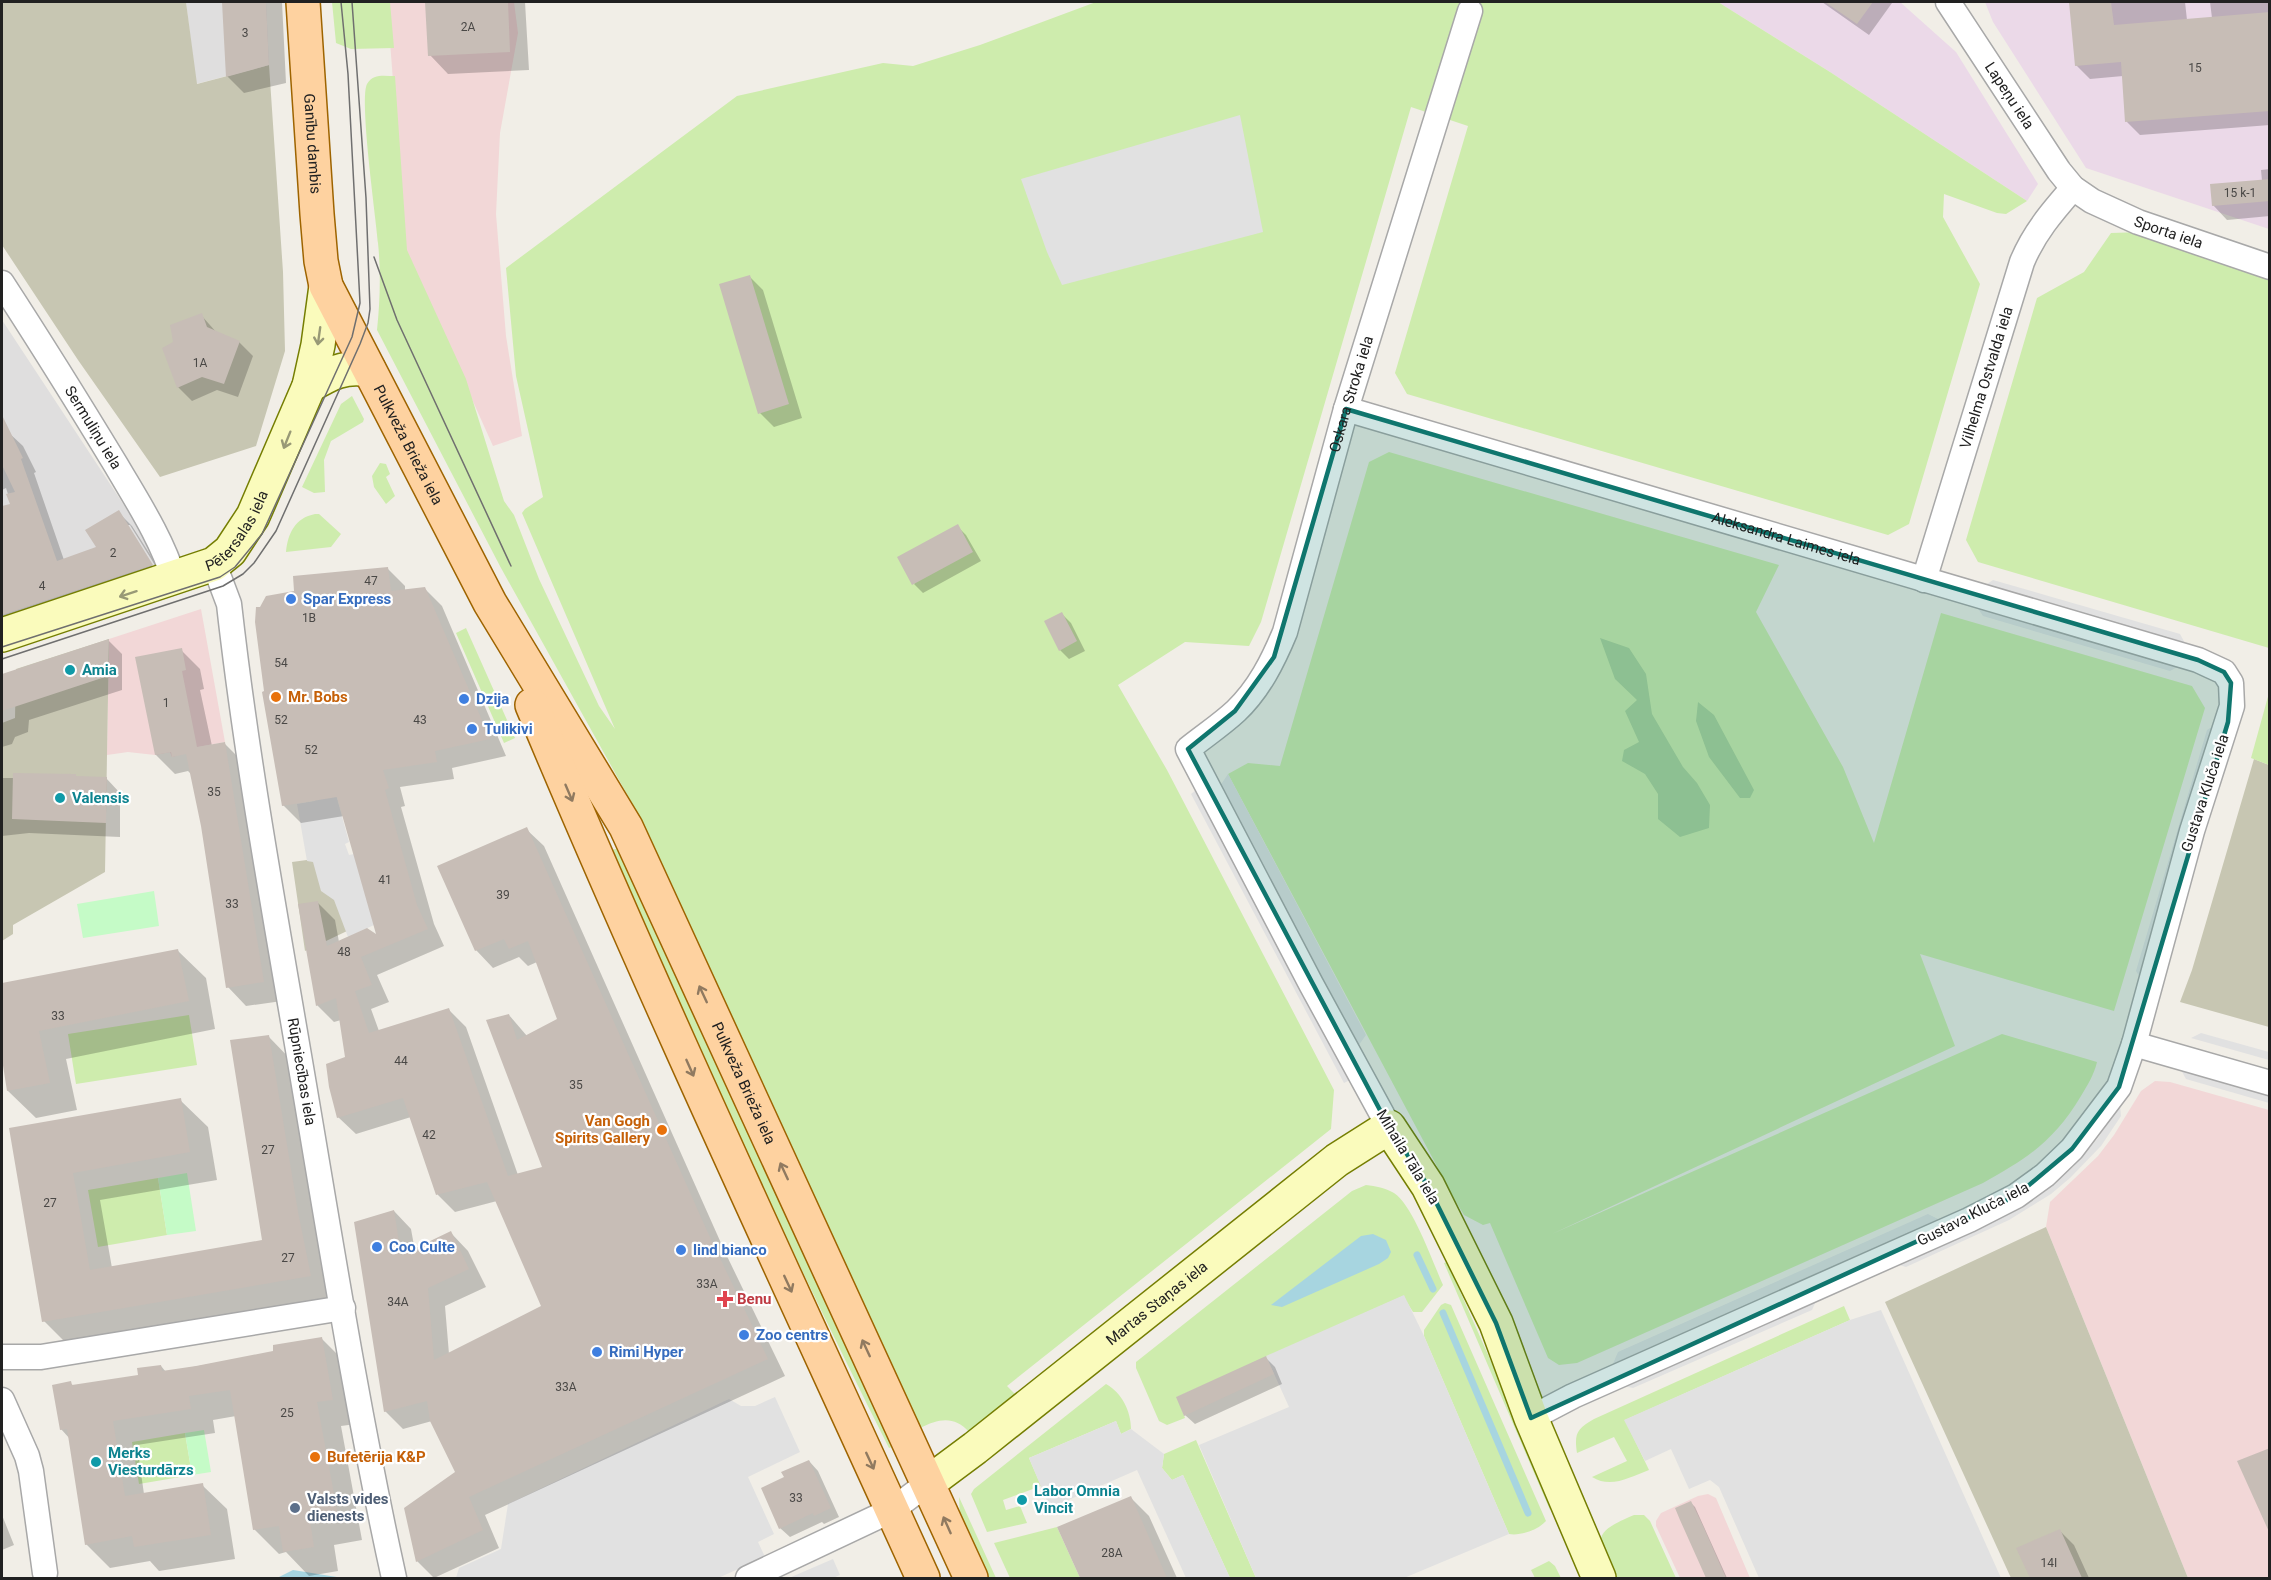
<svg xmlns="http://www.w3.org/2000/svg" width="2271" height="1580" viewBox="0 0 2271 1580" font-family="Roboto,sans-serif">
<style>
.residential{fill:#dfdede}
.commercial{fill:#f2d7d7}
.industrial{fill:#ebd9e8}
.construction{fill:#c7c6b2}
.grass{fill:#ceecad}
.forest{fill:#add29b}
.park{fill:#c5fbc7}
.parking{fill:#e1e1e1}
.water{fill:#a7d5e0}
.shadow{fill:#0003;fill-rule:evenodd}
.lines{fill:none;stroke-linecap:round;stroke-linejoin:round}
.stream{stroke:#a7d5e0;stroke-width:7}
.building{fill:#c7bdb6}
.street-casing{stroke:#a8a8a8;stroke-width:27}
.secondary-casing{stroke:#757e02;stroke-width:36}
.primary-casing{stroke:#9e6400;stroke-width:36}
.street{stroke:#fff;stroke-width:24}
.secondary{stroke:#fafbbc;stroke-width:33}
.primary{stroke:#fed2a0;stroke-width:33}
.tram{stroke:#6f6f6f;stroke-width:1.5}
.oneway{stroke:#989976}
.oneway2{stroke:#907a60}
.marked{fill:#0f766e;fill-opacity:0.2;stroke:#0f766e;stroke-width:4.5;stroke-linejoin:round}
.shop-dot{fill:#3f7fe0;stroke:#fff;stroke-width:2}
.culture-dot{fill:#0f9aa8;stroke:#fff;stroke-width:2}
.food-dot{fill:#e8710a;stroke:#fff;stroke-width:2}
.health-dot{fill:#e0444e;stroke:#fff;stroke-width:2}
.service-dot{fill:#5c6f8a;stroke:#fff;stroke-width:2}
.labels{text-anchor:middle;stroke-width:4.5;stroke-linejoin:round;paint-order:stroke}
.number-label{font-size:12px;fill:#4a4846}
.street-label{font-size:15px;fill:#212121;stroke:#fff}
.shop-label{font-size:15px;font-weight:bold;fill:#366cbe;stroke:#fff;text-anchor:start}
.culture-label{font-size:15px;font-weight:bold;fill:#0d838f;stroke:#fff;text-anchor:start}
.food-label{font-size:15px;font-weight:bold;fill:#c56008;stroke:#fff;text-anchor:start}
.health-label{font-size:15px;font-weight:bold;fill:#be3a42;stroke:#fff;text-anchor:start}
.service-label{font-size:15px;font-weight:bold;fill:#4e5e75;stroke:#fff;text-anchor:start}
</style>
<rect width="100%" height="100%" fill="#f1eee7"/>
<path class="residential" d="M186,2h80l3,63 -73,19z
M2,320l168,255 -168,53z"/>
<path class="commercial" d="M387,2h127l4,31 -18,100 -4,81 10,122 16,100 -29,10 -87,-194z
M201,609l24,133 -49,9v5l-4,1 -2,-5 -15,3 -27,-3 -21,3 2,-116z
M2155,1081l15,1 99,28v468h-81l-142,-351 4,-25 48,-46 16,-21 27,-44z
M1708,1494l8,4 34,80h-70l-24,-52v-5l5,-8 37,-17z"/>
<path class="industrial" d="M1718,2h182l56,50 82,132 -11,17 -197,-129z
M1985,2h284v227l-183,-61 -93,-146z"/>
<path class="construction" d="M2,2h184l11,82 72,-19 14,207 2,79 -29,95 -96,31 -82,-117 -76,-115z
M109,639l-4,233 -92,53v9l-11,7v-218l13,-5 1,-49z
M2254,759l15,6v262l-89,-25 12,-32z
M344,855l22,67 -61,29 -13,-89z
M2046,1227l142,351h-177l-126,-276z"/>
<path class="grass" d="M332,2h58l4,46 -43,1 -15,-6z
M1096,2h622l112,70 197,129 -21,13 -9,-1 -53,-19 -1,23 37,67 -71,240 -21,11 -481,-141 -12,-21 73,-247 -57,-19 -150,515 -12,24 -64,-4 -67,43 49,85 167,320 -3,39 -324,257 9,9 -47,37c-15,-17 -31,-13 -49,-4l-108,-237 -70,-143 -99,-225 -142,-255 -124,-238c3,-28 4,-58 1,-87 -2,-26 -19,-143 -11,-159 6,-11 18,-8 28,-8l12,174 59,129 38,122 10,14 25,64 60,127 16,23 -93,-216 3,-4 18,-12 -27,-121 -10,-108 231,-172 146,-33 30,3 67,-21z
M2142,232l127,45v371l-291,-86 -12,-22 71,-242 47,-26 27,-39z
M352,396l12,23 -1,3 -32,19 -7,19 1,32 -11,1 -12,-6 39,-83z
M1389,452l390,113 -23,47 87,155 31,76 67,-230 251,73 13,22 -91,303 -194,-57 35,92 -403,188 450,-200 95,28c-3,13 -9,22 -16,34 -27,45 -53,62 -98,87l-406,180 -18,2 -11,-7 -58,-135 -7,2 -19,-10 -8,-13 -228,-428 20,-11 32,3 89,-304z
M380,463l6,1 4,10 -4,3 9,19 -9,8 -12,-17 -2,-11z
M315,514h4l22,20 -10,13 -45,5c2,-19 9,-34 29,-38z
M466,628l49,110 -11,5 -48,-110z
M2269,693l1,72h-1l-18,-7z
M616,849l5,3 274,594 -6,2c-99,-196 -189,-397 -279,-598z
M189,1015l8,50 -121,19 -8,-50z
M158,1178l9,57 -69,12 -10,-57z
M1366,1185c10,1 19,3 28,8 19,12 39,70 49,92l-21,27h-9l-10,-16 -226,101 8,21 -18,7 -8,-4 -23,-53v-6l216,-171z
M1447,1262l104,235 -1,13 -106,-247z
M1445,1303l6,2 95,216c-8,9 -25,15 -37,13l-85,-198v-6l17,-25z
M1844,1306l6,14 -225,100 24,50c-19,7 -38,19 -57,7l35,-16 -13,-24 -37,16c-3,-20 0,-24 17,-34z
M1106,1384c16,9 25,27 25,45l-10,5 -5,-13 -87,37 12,28 -38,14 3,10 14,-4 7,17 -40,9 -16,-38 3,-5z
M185,1433l7,42 -53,9 -7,-42z
M1196,1440l60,138h-26l-47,-103 -11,5 -10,-12 2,-14z
M959,1497l37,81h-9l-27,-59z
M1634,1515h10l6,6 26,57h-66c-13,-40 -19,-45 24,-63z
M1057,1527l23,51h-70l-16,-35z
M1549,1561l6,5 6,12h-26l-4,-8z"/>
<path class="forest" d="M1600,638l29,10 17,26 6,40 31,53 14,16 13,22 -1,23 -29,9 -22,-18v-25l-13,-20 -23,-13 2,-11 15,-8 -14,-31 12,-11 -22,-21z
M1698,702l16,13 40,75 -4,8h-10l-31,-41 -13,-36z"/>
<path class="park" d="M154,891l5,35 -76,12 -6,-34z
M187,1173l9,58 -29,4 -9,-57z
M204,1430l7,42 -19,3 -7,-42z"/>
<path class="parking" d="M1240,115l23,117 -201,53 -15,-33 -26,-73z
M1993,580l187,54 6,11 -202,-59z
M1977,607l202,59 -9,5 -187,-55z
M2215,725l-74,254 -5,-8 71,-241z
M310,770l26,25 13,47 -4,2 4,11 5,-1 20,71 -26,12 -14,-37 -13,-9 -8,-29 -6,-1 -10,-57 18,-3z
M1228,774l138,261 -10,14 -138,-260z
M1196,790l154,290 -6,3 -153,-289z
M2201,1033l68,19v8l-78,-22z
M2181,1070l88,26v7l-83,-24z
M2120,1105l1,11 -20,30 -31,32 -19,16 -42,26 -103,47 -10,-3 119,-55 20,-12 38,-30 25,-29z
M1928,1214l12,6 -328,146 6,-14z
M1404,1295l20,41 85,198 -105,44h-148l-57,-133 90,-38 -23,-51z
M1817,1299l-5,11 -179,78 -10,-2z
M1881,1310l120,268h-242l-40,-91 -9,-7 -21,9 -18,-40 -26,12 -21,-41 226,-100z
M775,1397l25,55 -52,25 26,57 -16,8 7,15 -47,21h-262l3,-10 42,-19 7,-45 221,-105 12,7h14z
M1116,1421l5,13 10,-5 33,25 -2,14 10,12 11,-5 47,103h-44l-49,-108 -87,38 -21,-50z
M833,1559l7,16 -7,3h-44z"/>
<path class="water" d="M1373,1234l13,6 5,12 -3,6 -9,6 -97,43 -11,-2 90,-69z
M293,1570l50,8h-66z"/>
<path class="shadow" d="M224,2h58l4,81 -42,10 -17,-17z
M427,2h98l4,68 -81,4 -18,-19z
M1822,2h68l2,1 -23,32z
M2070,2h115l2,18 25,-2 -2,-16h60v123l-130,10 -13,-13 -4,-46 -33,3 -14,-14z
M2270,169v47l-43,4 -14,-15 49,-24 -1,-11z
M749,276l14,14 39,128 -28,9 -14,-14z
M201,315l16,18 22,9 14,14 -15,41 -21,-7 -25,11 -14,-14 -3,-45z
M9,433l14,13 13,26 -2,1 30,87 34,-12 20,-36 14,14 33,52 -163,59v-109l15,-6 -11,-34 -4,2v-53zM126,525h4l28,45 -2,2z
M957,526l9,9 15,26 -58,32 -9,-9z
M387,568l18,18v5l19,-3 18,18 64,150 -54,12 2,11 -54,8 5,19 -4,1 33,117 10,22 -67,29 12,27 -18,7 8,22 70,-21 17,17 52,148 26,-7 -35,-153 18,21 32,-16 -22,-58 -9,4 -9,-9 -26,11 -17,-18 50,-121 18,17 181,406 60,124 -300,139 14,33 -65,30 -17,-17 39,-89 -24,-51 -29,8 -18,-18 9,-200 17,18 4,22 36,-18 17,18 18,36 -41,19 4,48 94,-47 -46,-106 -42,11 -17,-17 -27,-78 -55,17 -18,-17 8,-59 -5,-38 -7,2 -17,-17v-103l18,18 4,22 40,-4 -35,-122 -43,7 -18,-18 13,-213z
M1062,614l9,9 14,28 -16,8 -9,-9z
M108,640l14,14v36l-93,30 -1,12 -13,5 -3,7 -10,3v-72z
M181,650l19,19 4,20 -4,1 12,56 12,-3 19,19 39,239 -36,5 -18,-19 -25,-162 -11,-50 -4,-4 -13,3 -19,-19z
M2,778h104l14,15v44l-91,-4 -27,3z
M178,951l28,27 9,51 -149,30 11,51 -41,8 -28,-27 -6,-41v-65z
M269,1037l27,28 42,238 -266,46 -28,-28 -33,-192 169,-29 28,27 9,53 -117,20 12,68 152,-27z
M322,1339l24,24 10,61 -15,2 21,114 -28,5 4,26 -29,5 -23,-24 -7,2 -25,-25 -18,-113 -23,4 2,13 -78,12 7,49 58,-9 25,24 8,50 -76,12 -9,-10 -40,7 -24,-24 -16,-105 -9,-10 9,-46 4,3 66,-10 21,-10 5,6 109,-20z
M1266,1358l9,9 7,17 -87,40 -10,-9z
M809,1461l9,10 21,46 -15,7 -2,-2 -32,15 -10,-9 6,-50z
M1131,1498l18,18 28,62h-96l-22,-51z
M1691,1503l4,4 32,71h-20l-30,-69z
M2,1515l12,30 -12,5z
M2060,1531l14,14 15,33h-58l-13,-29z"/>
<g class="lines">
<path class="stream" d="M1417,1255l16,34
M1443,1313l85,200"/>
</g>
<path class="building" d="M222,2h44l3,63 -43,12z
M425,2h83l2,50 -82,4z
M1825,2h48l-16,22z
M2069,2h42l3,23 156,-13v99l-145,11 -4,-60 -46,4z
M2270,179v22l-58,5 -2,-22z
M750,275l39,129 -31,10 -39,-130z
M202,313l5,14 33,14 -16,43 -22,-7 -25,11 -15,-40 11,-6 -3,-17z
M2,415l21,43 -2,1 36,102 39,-14 -11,-17 34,-20 34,55 -151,50v-109l8,-2 -4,-10 9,-2 -13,-27z
M958,524l15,28 -61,33 -15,-28z
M388,567l3,24 34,-4 65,152 -55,12 2,11 -54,8 6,18 -4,2 32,115 11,24 -67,28 11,28 -17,6 14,42 80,-25 59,168 34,-9 -56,-147 23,-6 8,26 40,-21 -29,-78 -19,8 -5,-10 -29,12 -38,-85 90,-39 181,406 60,126 -299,138 14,33 -67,32 -12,-54 51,-36 -25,-51 -3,-20 -43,11 -30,-190 40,-12 7,45 50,-24 18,38 -41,19 6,72 107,-54 -54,-124 -51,13 -33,-97 -66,20 -8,-31 -3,-23 19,-7 -9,-59 -20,8 -18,-102 20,-3 9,45 40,-18 9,6 -39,-137 -55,9 -20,-114 2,-1 -9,-69 1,-15h4l6,-11 28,-5 -1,-15z
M1062,612l15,29 -18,10 -15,-30z
M109,639l-1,37 -106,35v-37z
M182,648l4,22 -4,1 15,76 28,-5 39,240 -38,6 -25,-162 -15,-72 -14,3 -1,-5 -16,3 -20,-98z
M13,773l63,1v2l31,1 -1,46 -94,-4z
M178,949l11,52 -150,30 11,52 -43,8 -5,-32v-76z
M269,1035l29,177 13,64 -269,46 -33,-194 172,-30 9,54 -117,21 17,97 172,-30 -32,-200z
M322,1337l11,63 -16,2 21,114 -28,5 4,26 -31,5 -4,-26 -26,4 -23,-140 -41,6 2,13 -78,12 12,75 78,-13 8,52 -77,12 -2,-11 -47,9 -18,-116 -7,1 -8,-45 19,-4 1,4 66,-10 -1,-7 24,-3 1,6 34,-5 77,-15v-6z
M1266,1356l8,18 -90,42 -8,-19z
M2270,1448v86l-33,-73z
M809,1460l22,48 -17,8 -1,-3 -34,16 -18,-41 23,-11 -3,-5z
M1131,1496l36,82h-87l-23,-51z
M1691,1501l12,25 23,52h-20l-26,-58 -5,-12z
M2060,1529l22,49h-52l-14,-30z"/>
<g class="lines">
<defs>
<g id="street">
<path id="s1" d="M1948,2l111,169 14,17 19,13 46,21 132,45"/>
<path id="s2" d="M2,283c39,60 77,121 114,182 21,36 46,74 58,114"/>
<path id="s3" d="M1346,409l852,251 26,12 7,11 1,23 -40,125 -58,213 -15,43 -47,62 -27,26 -29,21 -47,24 -396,176 -42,22"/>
<path id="s4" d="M214,564l15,40c18,161 48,321 75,481 28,165 54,330 90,493"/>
<path id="s5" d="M1924,580l98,-318c12,-29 30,-50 51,-74"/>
<path d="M2134,1044l136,39"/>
<path id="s6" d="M1389,1127l-78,-143 -123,-235c16,-13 33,-24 48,-38 23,-22 37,-50 49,-79l61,-223 124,-398"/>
<path d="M2,1357h39l302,-49"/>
<path d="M2,1400l25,56 4,15 14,102"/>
<path d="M748,1578l144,-68 36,-27"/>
</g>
<g id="secondary">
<path d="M309,386c20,-12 36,-21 60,-16"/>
<path id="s7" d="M2,635l212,-71 16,-13 23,-35 56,-130 9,-41 8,-59"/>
<path id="s8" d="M928,1483l47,-35 362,-288 52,-33 39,59 68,137 35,95 68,160"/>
</g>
<g id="primary">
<path id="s9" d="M303,2l14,212 4,47 5,25 164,317 136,224 345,751"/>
<path d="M532,705c123,294 259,583 391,873"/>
</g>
</defs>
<use href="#street" class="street-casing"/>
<use href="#secondary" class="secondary-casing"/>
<use href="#primary" class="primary-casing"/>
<use href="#street" class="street"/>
<use href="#secondary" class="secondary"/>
<use href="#primary" class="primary"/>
<path class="tram" d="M374,257l23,63 114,246
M2,647l218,-70 15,-10 27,-33 90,-197 8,-34 -12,-229 -7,-72
M2,659l221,-73 20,-12 11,-11 22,-32 84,-187 8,-21 2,-14 -4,-111 -14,-196"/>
</g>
<defs><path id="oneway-shaft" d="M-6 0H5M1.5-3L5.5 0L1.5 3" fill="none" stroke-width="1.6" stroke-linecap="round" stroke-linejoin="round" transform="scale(1.5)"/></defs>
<g class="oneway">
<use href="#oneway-shaft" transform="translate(319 336) rotate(98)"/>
<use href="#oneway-shaft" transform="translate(287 440) rotate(112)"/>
<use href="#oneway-shaft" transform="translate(128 594) rotate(162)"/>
</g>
<g class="oneway2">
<use href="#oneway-shaft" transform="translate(569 793) rotate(67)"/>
<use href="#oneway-shaft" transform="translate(703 994) rotate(-115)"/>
<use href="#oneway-shaft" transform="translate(690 1068) rotate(66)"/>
<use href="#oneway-shaft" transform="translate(784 1171) rotate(-115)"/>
<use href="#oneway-shaft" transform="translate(788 1284) rotate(65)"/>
<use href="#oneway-shaft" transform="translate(866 1348) rotate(-115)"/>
<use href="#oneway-shaft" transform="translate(870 1461) rotate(65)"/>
<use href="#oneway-shaft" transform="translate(947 1525) rotate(-114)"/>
</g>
<path class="marked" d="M1346,409l852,251 26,12 7,11 -3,39 -109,365 -47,62 -56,47 -485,222 -35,-95 -68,-137 -39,-59 -201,-378 47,-38 39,-54z"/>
<g class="shop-dot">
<circle cx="291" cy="599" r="6"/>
<circle cx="464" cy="699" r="6"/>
<circle cx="472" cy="729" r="6"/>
<circle cx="377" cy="1247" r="6"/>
<circle cx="681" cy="1250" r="6"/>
<circle cx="744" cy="1335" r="6"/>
<circle cx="597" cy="1352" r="6"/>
</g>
<g class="culture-dot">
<circle cx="70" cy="670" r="6"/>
<circle cx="60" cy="798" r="6"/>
<circle cx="96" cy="1462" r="6"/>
<circle cx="1022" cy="1500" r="6"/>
</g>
<g class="food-dot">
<circle cx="276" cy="697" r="6"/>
<circle cx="662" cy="1130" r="6"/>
<circle cx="315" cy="1457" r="6"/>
</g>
<path class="health-dot" d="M722 1290h6v6h6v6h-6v6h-6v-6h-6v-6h6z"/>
<circle class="service-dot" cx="295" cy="1508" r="6"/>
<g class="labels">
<g class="number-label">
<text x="468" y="31">2A</text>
<text x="245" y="37">3</text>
<text x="2195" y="72">15</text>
<text x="2240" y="197">15 k-1</text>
<text x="200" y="367">1A</text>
<text x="113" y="557">2</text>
<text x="371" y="585">47</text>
<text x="42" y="590">4</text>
<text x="309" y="622">1B</text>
<text x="281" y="667">54</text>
<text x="166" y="707">1</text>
<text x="281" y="724">52</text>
<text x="420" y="724">43</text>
<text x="311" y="754">52</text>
<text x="214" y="796">35</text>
<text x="385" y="884">41</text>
<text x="503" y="899">39</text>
<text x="232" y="908">33</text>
<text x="344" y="956">48</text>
<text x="58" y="1020">33</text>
<text x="401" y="1065">44</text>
<text x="576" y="1089">35</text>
<text x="429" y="1139">42</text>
<text x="268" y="1154">27</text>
<text x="50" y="1207">27</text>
<text x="288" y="1262">27</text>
<text x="707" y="1288">33A</text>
<text x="398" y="1306">34A</text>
<text x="566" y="1391">33A</text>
<text x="287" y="1417">25</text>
<text x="796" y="1502">33</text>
<text x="1112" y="1557">28A</text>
<text x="2049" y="1567">14I</text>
</g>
<g class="street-label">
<text dy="5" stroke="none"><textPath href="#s1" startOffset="112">Lapeņu iela</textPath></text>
<text dy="5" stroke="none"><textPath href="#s9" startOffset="142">Ganību dambis</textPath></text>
<text dy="5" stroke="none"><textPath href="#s1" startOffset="330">Sporta iela</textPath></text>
<text dy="5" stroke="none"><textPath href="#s5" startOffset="212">Vilhelma Ostvalda iela</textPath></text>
<text dy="5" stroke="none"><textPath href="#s6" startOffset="830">Oskara Stroka iela</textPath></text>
<text dy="5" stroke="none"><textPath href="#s2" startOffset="171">Sermuliņu iela</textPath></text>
<text dy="5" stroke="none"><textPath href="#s9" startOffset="464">Pulkveža Brieža iela</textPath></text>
<text dy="5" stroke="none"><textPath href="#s7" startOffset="264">Pētersalas iela</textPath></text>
<text dy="5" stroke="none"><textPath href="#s3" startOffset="459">Aleksandra Laimes iela</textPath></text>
<text transform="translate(2205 793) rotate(-72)" y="5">Gustava Kluča iela</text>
<text dy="5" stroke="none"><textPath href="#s4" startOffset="516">Rūpniecības iela</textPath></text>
<text dy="5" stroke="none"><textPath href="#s9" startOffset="1186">Pulkveža Brieža iela</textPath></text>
<text transform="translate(1408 1157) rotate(59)" y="5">Mihaila Tāla iela</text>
<text transform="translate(1973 1214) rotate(-27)" y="5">Gustava Kluča iela</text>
<text dy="5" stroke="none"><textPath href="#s8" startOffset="291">Martas Staņas iela</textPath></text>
</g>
<g class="shop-label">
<text x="303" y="604">Spar Express</text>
<text x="476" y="704">Dzija</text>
<text x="484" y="734">Tulikivi</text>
<text x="389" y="1252">Coo Culte</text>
<text x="693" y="1255">lind bianco</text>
<text x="756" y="1340">Zoo centrs</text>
<text x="609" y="1357">Rimi Hyper</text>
</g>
<g class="culture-label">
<text x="82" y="675">Amia</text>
<text x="72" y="803">Valensis</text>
<text x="108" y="1458">Merks<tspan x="108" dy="17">Viesturdārzs</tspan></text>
<text x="1034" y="1496">Labor Omnia<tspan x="1034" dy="17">Vincit</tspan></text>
</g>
<g class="food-label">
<text x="288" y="702">Mr. Bobs</text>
<text x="650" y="1126" text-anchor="end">Van Gogh<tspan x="650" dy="17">Spirits Gallery</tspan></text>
<text x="327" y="1462">Bufetērija K&amp;P</text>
</g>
<g class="health-label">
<text x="737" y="1304">Benu</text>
</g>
<g class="service-label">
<text x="307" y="1504">Valsts vides<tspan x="307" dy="17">dienests</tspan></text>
</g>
</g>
<rect width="2271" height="1580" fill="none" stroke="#212121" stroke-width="6"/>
</svg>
